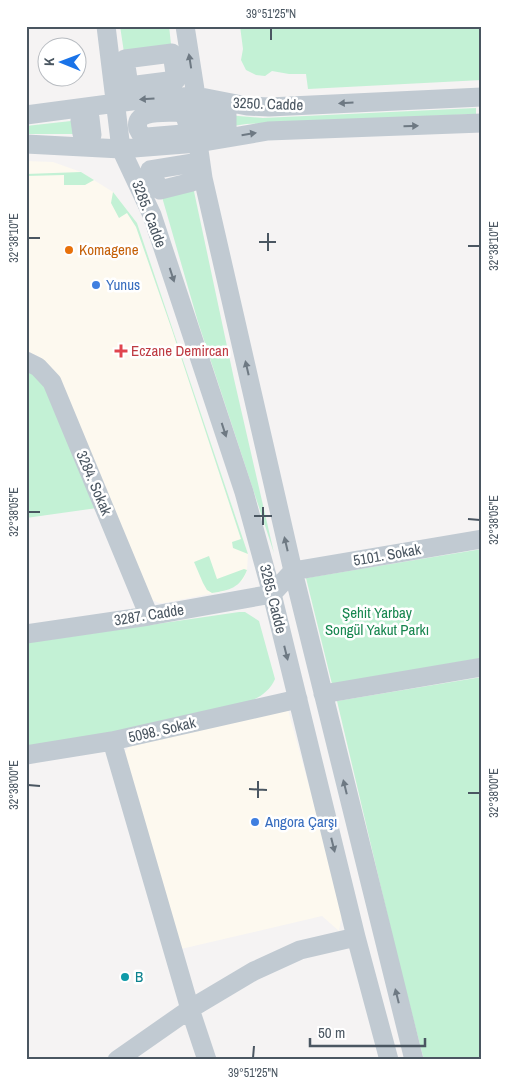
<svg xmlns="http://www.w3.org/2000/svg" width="508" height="1086" viewBox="0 0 508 1086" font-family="'Archivo Narrow',sans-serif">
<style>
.commercial{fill:#fdf9ef}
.green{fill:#c3f1d5}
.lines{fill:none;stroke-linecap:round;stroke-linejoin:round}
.minor{stroke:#c1cad2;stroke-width:19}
.oneway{fill:#6e7983}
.ticks{fill:none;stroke:#4a5661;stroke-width:2}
.food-dot{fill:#e8710a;stroke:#fff;stroke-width:2}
.shop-dot{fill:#3f7fe0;stroke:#fff;stroke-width:2}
.health-dot{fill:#e0444e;stroke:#fff;stroke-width:2}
.culture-dot{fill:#0f9aa8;stroke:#fff;stroke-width:2}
.labels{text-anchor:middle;stroke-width:5;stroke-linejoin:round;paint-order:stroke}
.street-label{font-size:15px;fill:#4a5661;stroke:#fff}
.food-label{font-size:15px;fill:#c56008;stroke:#fff;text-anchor:start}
.shop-label{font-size:15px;fill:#366cbe;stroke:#fff;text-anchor:start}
.health-label{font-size:15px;fill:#be3a42;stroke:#fff;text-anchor:start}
.park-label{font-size:15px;fill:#17864f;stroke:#fff}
.culture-label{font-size:15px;fill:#0d838f;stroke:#fff;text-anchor:start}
.neatline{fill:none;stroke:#4a5661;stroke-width:2}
.ticks-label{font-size:12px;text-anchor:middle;fill:#4a5661}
</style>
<rect width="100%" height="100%" fill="#f5f3f3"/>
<path class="commercial" d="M26,161l27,1 28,10 32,20 24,31 111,331 -1,16 -4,10 -10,7 -9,4 -60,12h-5l-9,-4 -94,-227 -16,-15 -7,-3 -7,-1z
M288,710l55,199 -4,22 -17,-15 -141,33 -58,-190 2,-8 8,-8z"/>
<path class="green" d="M120,26h49l3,27 -47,6z
M240,26h242v54l-174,9 -2,-15h-17l-17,-3 -7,5 -9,-1 -10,-5 -5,-10 2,-11z
M476,108v6l-230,10 -19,3v-12l36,3z
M80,120l2,14h-56v-8z
M81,172l13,8 -9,5h-21v-10l-38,1v-2z
M192,182l42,197 40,174 -76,-231 -38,-132z
M113,192l24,31 111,331 -15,-6 -1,-6 9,-3 -69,-209 -36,-103 -9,-14 -8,5 -8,-15z
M26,369l16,12 55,127 -71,10z
M482,549v109l-150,26 -26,-106z
M209,556l8,23 27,-10 3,1c-7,18 -17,20 -35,23l-5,-3 -4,-7 -9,-21z
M239,612h6l14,9 16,58c-5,12 -16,19 -27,23l-141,32 -81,15v-106z
M482,677v383h-58l-25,-96 -62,-263z"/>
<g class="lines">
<path class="minor" d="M106,26l15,123 31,66 92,277 28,102 84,343 33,123
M185,26l11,70 2,47 5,35 90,393 121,489
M172,53l4,27 -47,6 -4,-27z
M177,112c8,2 9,6 11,14l-5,8 -36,3c-5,-1 -7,-3 -9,-8 -5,-20 27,-16 39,-17z
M213,113l14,2v12l-12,3z
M26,115l113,-15 57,-4 51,10 22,1 213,-10
M90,118l2,17 -10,-1 -2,-14z
M26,144l95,5 77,-6 70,-12 214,-8
M193,163l-1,19 -32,8 -10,-20z
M26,361l12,6 14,15 97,234
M26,634l123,-18 123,-22 21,-23 189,-32
M323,694l159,-27
M112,741l78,268 17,51
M26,755l86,-14 186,-42
M117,1060l73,-51 64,-38 46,-21 56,-13"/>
</g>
<defs><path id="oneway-solid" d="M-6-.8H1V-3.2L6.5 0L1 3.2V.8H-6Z" transform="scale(1.25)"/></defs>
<g class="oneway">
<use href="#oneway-solid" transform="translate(190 61) rotate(-99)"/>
<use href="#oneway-solid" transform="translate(147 99) rotate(176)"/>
<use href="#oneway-solid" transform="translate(346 103) rotate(177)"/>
<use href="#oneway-solid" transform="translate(411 126) rotate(-2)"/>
<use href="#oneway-solid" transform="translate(249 134) rotate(-9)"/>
<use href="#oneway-solid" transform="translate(172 275) rotate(72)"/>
<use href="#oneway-solid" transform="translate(247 368) rotate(-103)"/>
<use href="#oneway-solid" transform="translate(224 430) rotate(72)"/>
<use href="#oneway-solid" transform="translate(286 544) rotate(-103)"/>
<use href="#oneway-solid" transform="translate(286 653) rotate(76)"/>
<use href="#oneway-solid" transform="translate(345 787) rotate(-104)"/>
<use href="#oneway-solid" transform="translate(333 845) rotate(76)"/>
<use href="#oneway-solid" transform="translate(397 996) rotate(-104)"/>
</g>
<path class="ticks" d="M271,40v-12M28,238h12M259,242h17M468,246h12M268,251v-18M28,512h12M254,516h18M468,519l12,1M263,525v-18M28,785l12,1M249,789l18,1M468,793h12M258,798v-17M253,1058l1,-12"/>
<circle class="food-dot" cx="69" cy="250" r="5"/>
<g class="shop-dot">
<circle cx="96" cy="285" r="5"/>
<circle cx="255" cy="822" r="5"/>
</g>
<path class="health-dot" d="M118.5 343.5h5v5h5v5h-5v5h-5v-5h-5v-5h5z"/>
<circle class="culture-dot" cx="125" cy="977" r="5"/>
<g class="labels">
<g class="street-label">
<text transform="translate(268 104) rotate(2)" y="5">3250. Cadde</text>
<text transform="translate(149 214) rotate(69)" y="5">3285. Cadde</text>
<text transform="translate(94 483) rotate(67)" y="5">3284. Sokak</text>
<text transform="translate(387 555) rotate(-10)" y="5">5101. Sokak</text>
<text transform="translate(273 599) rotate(76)" y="5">3285. Cadde</text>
<text transform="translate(149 615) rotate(-9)" y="5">3287. Cadde</text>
<text transform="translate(162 730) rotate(-13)" y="5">5098. Sokak</text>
</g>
<g class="food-label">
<text x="79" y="255">Komagene</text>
</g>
<g class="shop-label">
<text x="106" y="290">Yunus</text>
<text x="265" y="827">Angora Çarşı</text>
</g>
<g class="health-label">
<text x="131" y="356">Eczane Demircan</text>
</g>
<g class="park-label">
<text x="377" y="618">Şehit Yarbay<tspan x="377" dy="17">Songül Yakut Parkı</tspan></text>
</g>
<g class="culture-label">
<text x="135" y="982">B</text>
</g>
</g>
<rect width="508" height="1086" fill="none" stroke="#ffffff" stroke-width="55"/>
<g transform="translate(62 62) rotate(271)"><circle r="24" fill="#ffffff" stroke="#b7bbc0"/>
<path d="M0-4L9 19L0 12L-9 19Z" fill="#1a73e8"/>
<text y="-8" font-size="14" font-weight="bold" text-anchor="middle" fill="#4a5661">K</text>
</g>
<path d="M310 1038v8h115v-8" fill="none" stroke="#4a5661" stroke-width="2.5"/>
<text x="318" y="1038" font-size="15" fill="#4a5661" stroke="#ffffff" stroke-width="4" paint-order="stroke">50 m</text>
<rect x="28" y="28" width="452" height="1030" class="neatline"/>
<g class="ticks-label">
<text x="271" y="18">39°51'25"N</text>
<text transform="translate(14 238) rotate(-90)" y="4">32°38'10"E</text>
<text transform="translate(494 246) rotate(-90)" y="4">32°38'10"E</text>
<text transform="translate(14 512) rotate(-90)" y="4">32°38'05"E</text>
<text transform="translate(494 520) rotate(-90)" y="4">32°38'05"E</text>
<text transform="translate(14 785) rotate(-90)" y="4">32°38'00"E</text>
<text transform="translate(494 793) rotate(-90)" y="4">32°38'00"E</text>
<text x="253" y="1077">39°51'25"N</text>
</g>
</svg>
